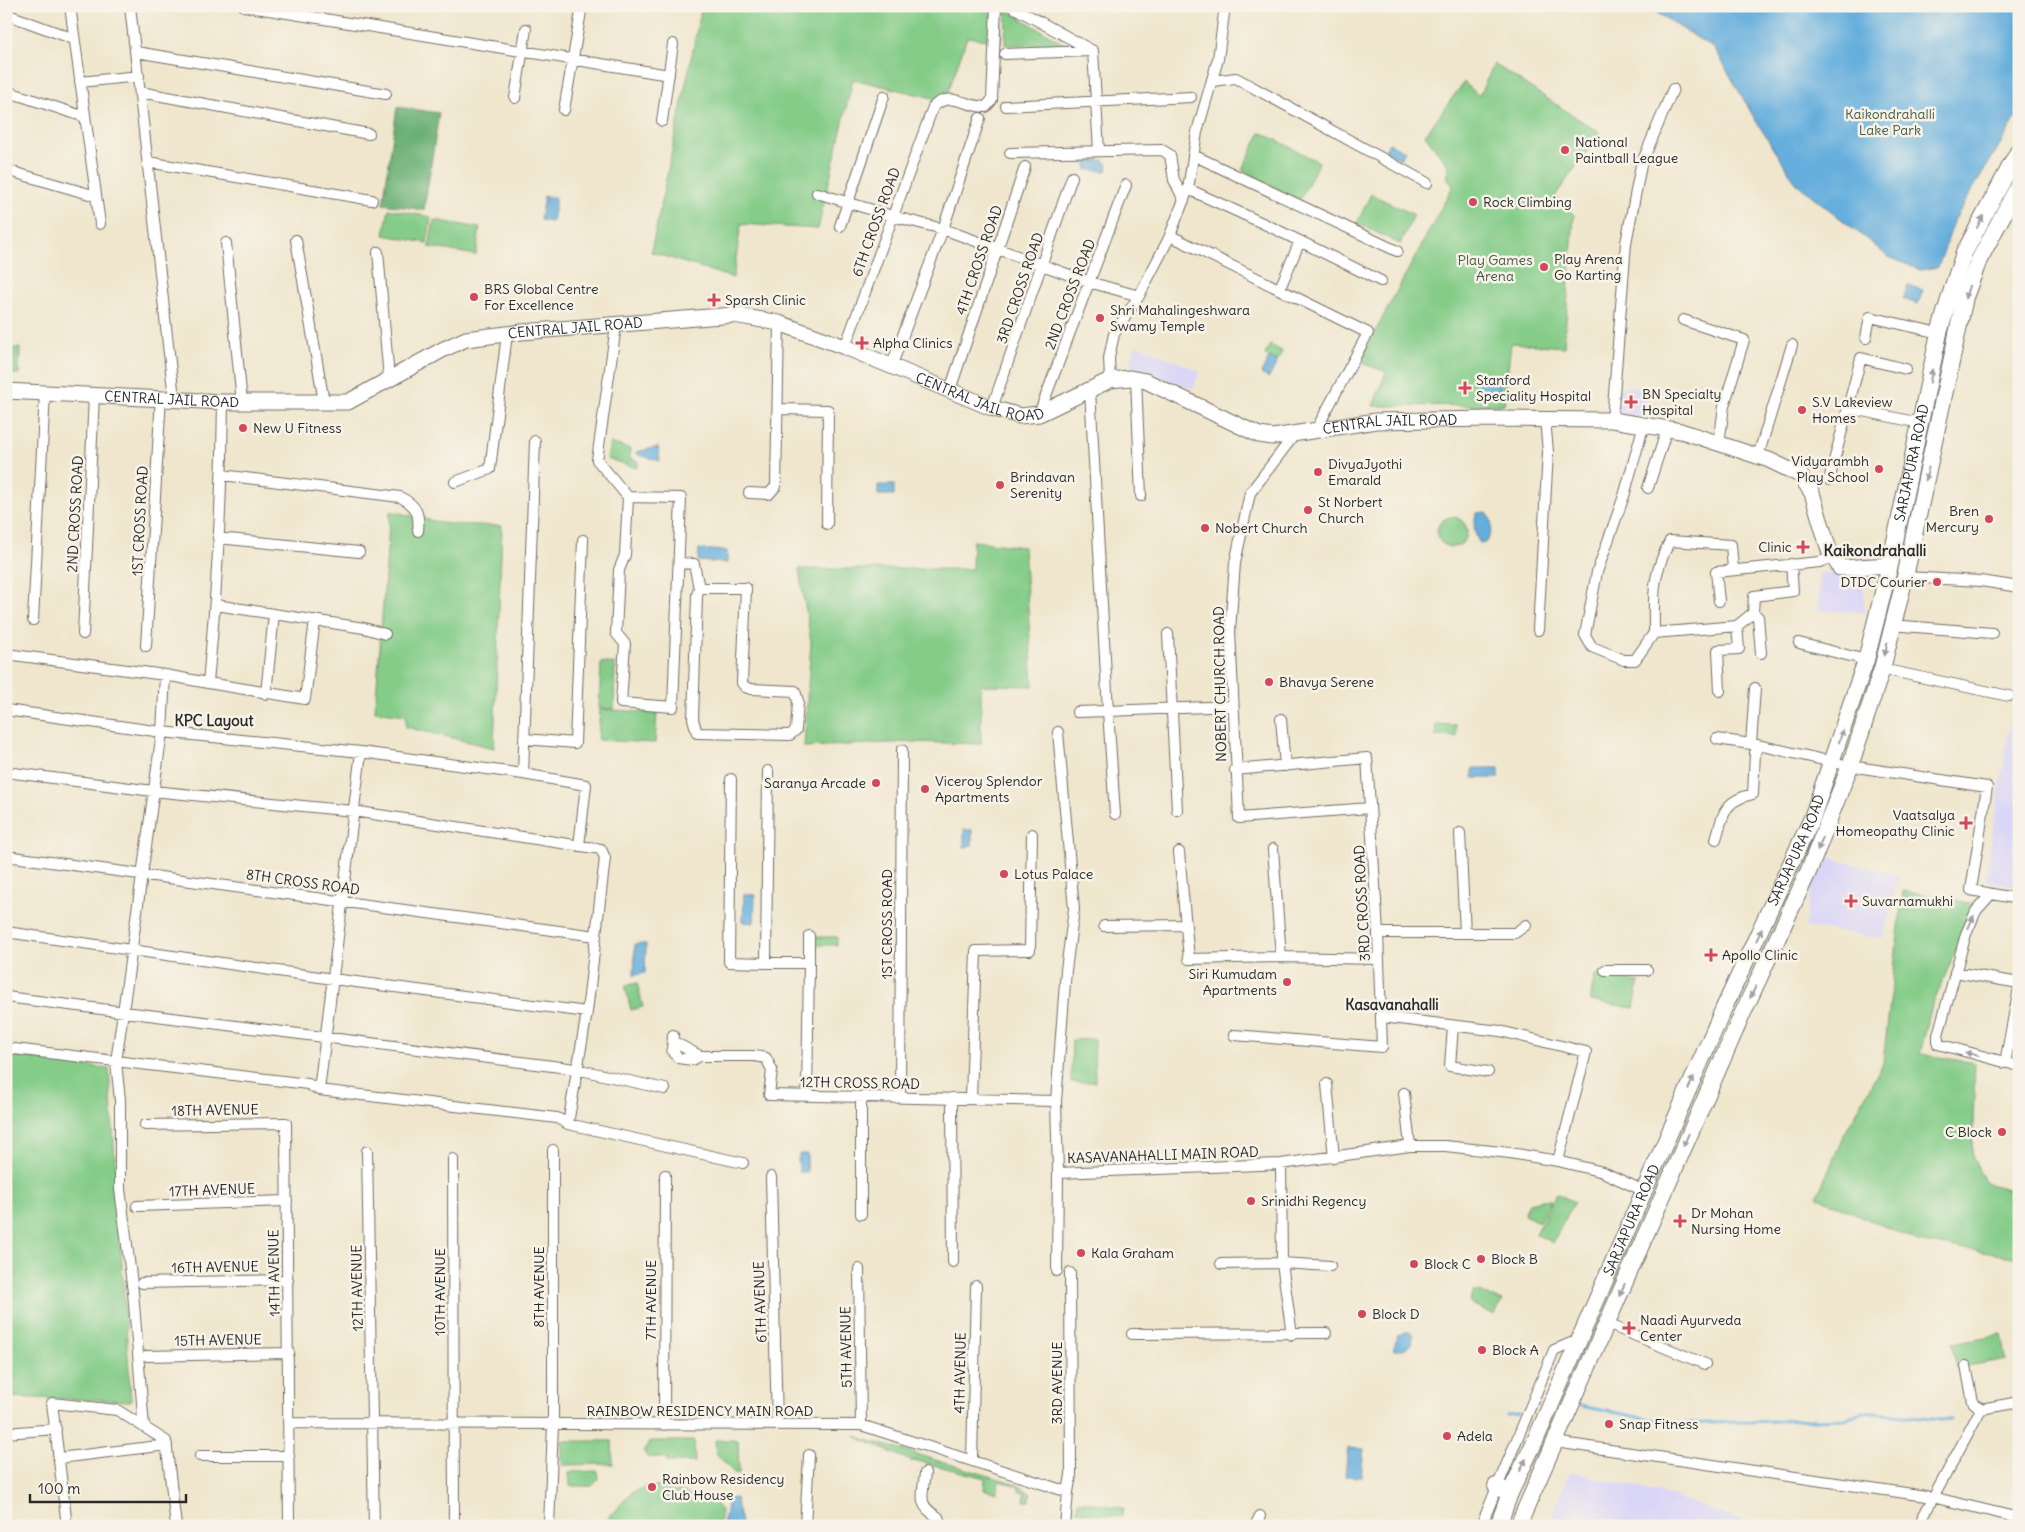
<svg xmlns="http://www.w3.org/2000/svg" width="2025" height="1532" viewBox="0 0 2025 1532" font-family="Delius,sans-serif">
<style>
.built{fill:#dad6f7}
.green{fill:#84cc88;stroke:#587c5a}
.forest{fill:#6bb074;stroke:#4b6e50}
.water{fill:#65aedd;stroke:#486c84}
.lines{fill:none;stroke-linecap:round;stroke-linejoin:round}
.stream{stroke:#65aedd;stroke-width:3}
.minor-casing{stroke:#706c64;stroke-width:12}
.secondary-casing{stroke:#706c64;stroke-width:17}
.primary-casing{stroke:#706c64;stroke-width:18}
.minor{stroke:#fff;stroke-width:10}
.secondary{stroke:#fff;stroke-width:15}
.primary{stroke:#fff;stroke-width:16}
.oneway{fill:#a0a0a0}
.poi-dot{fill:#d1495b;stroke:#f7f3e8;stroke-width:2}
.labels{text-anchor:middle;stroke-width:5;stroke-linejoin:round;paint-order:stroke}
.park-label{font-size:14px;fill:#465b47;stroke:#f7f3e8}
.poi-label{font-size:14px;fill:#2b2b2b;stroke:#f7f3e8;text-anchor:start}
.street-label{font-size:14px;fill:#2b2b2b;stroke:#f7f3e8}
.neighbourhood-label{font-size:15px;font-weight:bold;fill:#2b2b2b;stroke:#f7f3e8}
.quarter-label{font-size:16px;font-weight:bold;fill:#2b2b2b;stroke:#f7f3e8}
</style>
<rect width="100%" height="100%" fill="#f7f3e8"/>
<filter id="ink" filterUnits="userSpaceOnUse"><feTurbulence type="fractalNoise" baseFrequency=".02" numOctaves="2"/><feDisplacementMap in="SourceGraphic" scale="10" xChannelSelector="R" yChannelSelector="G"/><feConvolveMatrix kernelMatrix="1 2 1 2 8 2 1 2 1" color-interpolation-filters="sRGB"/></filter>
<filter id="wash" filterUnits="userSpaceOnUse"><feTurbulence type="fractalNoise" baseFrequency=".0096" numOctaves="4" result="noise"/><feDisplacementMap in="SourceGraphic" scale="20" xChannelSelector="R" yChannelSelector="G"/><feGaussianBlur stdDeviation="1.12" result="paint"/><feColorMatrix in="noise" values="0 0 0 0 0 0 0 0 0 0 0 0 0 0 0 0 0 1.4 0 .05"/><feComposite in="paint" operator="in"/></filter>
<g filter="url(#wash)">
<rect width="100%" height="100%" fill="#f0e6cd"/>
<path class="built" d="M1136,345l64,26 -7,18 -63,-23z
M1645,387v29h-28v-28z
M1864,572v40l-45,-1v-38z
M2019,666v221l-34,-7z
M1816,855l83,20 -16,63 -78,-11z
M1569,1472l95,21 91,33h-207z
M1472,1521l-2,5h-51z"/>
<path class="green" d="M702,6h297l2,36 -34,-5 -22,64 -92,-22 -35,150 -77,-5 -8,54 -82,-26z
M1006,10l59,34 -60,1z
M1494,64l106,69 -45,63 19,19 -10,132 -53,-4 -7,62 -131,1 13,-34 -27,-10 94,-176 -6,-9 1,-12 -23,-30 39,-53 15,14z
M1261,132l58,30 -19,38 -58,-30z
M1371,194l43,21 -14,29 -43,-21z
M389,209l42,8 -4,26 -43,-8z
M434,220l46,8 -4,27 -47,-8z
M1270,345l12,6 -4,10 -13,-6z
M6,348h14l-1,26h-13z
M610,443l20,6v10l9,3 -2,6 -30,-9z
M390,511l57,13 55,2 -8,222 -88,-21v-12l-31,-4z
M1437 532a15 15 0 1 1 30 0a15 15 0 1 1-30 0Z
M973,541l51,6 9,139 -52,-1v59l-70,-2 -107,5 7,-105 -12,-73h173z
M601,662l14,2 -1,45 -15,-1z
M600,709l57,4 -2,30 -57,-3z
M1436,724l20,1 1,12 -22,-1z
M1903,891l72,13 -44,105 -11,45 55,9 -3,93 13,27 34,9v66l-101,-17 -101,-44 26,-60 40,-74z
M814,937h23v8h-23z
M1595,975l44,7 -5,26 -44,-7z
M637,983l6,24 -12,3 -6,-24z
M1094,1039l1,43h-24l1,-42z
M6,1055l103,14 22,332 -125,-4z
M1556,1193l18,9 -21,41 -17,-9z
M1541,1200h10l-12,22 -15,-7 5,-12z
M1473,1292h6l23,9 -7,14 -26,-12z
M2002,1334l4,25 -50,9 -4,-25z
M854,1436l166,49 11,9 -2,7h-5l1,-9 -6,-1v-5l-20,-5 -2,11 -13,-2 1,-12 -71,-18 -1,2z
M715,1440h23l1,34h-4l-19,-21z
M562,1441h50l1,23 -51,1z
M651,1441h43l1,21h-28v-4l-20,-1 -3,-5z
M598,1471l1,8 -7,7h-22l-1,-14z
M646,1486l19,1 3,4 16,1 9,6 15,-2 13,14 -1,12 -4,4h-103l1,-2 -6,-6 23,-25z
M1078,1501l45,7 -1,9 -45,-6z"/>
<path class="forest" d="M397,107l42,6 -15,97 -41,-6z"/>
<path class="water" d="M1646,6h373v107l-64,106 -17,48 -18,3 -31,-13 -92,-73 -41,-63 -41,-72z
M1389,143l16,8 -5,8 -15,-8z
M1104,160l4,5 -1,6 -20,-1 -1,-8z
M544,196l12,2 -4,24 -12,-2z
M1908,285l15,5 -5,14 -15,-5z
M1269,358l8,4 -8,16 -8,-4z
M1500,376l-1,16 -24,-3v-11z
M658,447l2,14 -24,-7v-2z
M878,485h16v10h-16z
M1487,512c7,11 6,21 -2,31h-5c-6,-8 -8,-21 -3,-30z
M699,549l28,2v12l-29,-2z
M1473,768h26v10h-26z
M964,830h8v16l-8,1z
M744,894l11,1 -1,28 -11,-1z
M635,944h11l-1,29 -11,2z
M799,1154h8v18h-8v-8l-3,-3 3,-2z
M1409,1331l5,4 -3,9 -9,6h-9l5,-15z
M1348,1448l16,1 -3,28 -16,-1z
M736,1498c0,11 5,17 5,28h-19l4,-13 1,-14z"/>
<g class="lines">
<path class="stream" d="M1580,1406l96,18 169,-5 18,-7 88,9
M1507,1415l12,-1"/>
</g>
</g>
<g filter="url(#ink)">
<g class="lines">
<defs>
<path id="minor" d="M70,6l30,218
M130,6l44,392
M244,6l425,69
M1011,6l82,45 6,100
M6,14l68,25
M136,52l250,42
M1005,54l87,-3
M1212,81l24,-3 191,105
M80,82l59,-6
M6,91l79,26
M140,92l229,42
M515,98l11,-69
M1006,106l185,-9
M564,110l18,-104
M662,121l11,-77
M1010,153l152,-3 8,5 4,25 10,20
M1193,155l204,96
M148,162l224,38
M6,170l90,26
M1188,189l83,38 110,54
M817,193l75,23 51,13 146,53 50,14
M840,226l44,-130
M1171,236l197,97 -52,97
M296,240l28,162
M226,243l16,159
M378,252l11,127
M1280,288l20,-47
M1683,320l61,20 -20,66 -5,38
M616,326l-19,134 31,37 -3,58 -6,15 -3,63 9,11 -4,59 52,4 8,-209 -53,-1
M1866,338l4,-21 69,16
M845,347l88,-240c17,-17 33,0 53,0l6,-7 4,-94
M891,367l52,-138 37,-111
M1136,379l5,117
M1110,380l-1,-22 5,-24 25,-38 30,-58 19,-49 9,-57 21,-73 7,-53
M950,390l75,-223
M1090,390l18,321 124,-5
M223,402c-1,94 -6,188 -15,281l97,16 10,-79
M992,408l80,-231
M1848,408l72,15
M778,409l50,1 -1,114
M1039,414l87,-229
M1612,420l14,-177 15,-78 32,-76
M1644,424l-20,72 -27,76 -12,63 7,12 32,13h11l19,-27 83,-7 16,-13 1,-17 39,-5 -2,-27
M1295,434l-45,59 -15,70 -5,68 9,187 131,-10
M535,441l-12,333 63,11 -7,61
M1758,456l34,-111
M222,475l178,22c16,8 20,16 18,34
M1829,480l32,-122 45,11
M455,482l35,-13 17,-135
M1648,488l19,-59
M749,493l20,1 7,-8 3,-163
M218,538l141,14
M680,563l14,1 5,24
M1905,577l76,4 38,6
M699,588h47l-4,95 3,4 6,2 44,2 3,10 -2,29 -6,5 -93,-2 -4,-14 4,-124z
M1719,601l-3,-29 104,-10 13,-5
M216,605l148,23 21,6
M1753,613l5,4 3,36
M33,620l12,-227
M1891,625l101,8
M1538,630l10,-178 -3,-33
M1654,633c0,-38 -3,-56 16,-92l61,4 2,24
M83,634l11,-239
M1168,634l9,176
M1799,643l67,17
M146,646l15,-249
M6,654l159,21 43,8
M1882,669l127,27
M165,675l-3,57 199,20 162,22
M1720,691l-2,-41 21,-1 -2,-23
M266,694l8,-80
M6,710l156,22 -46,330 4,38v89l13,103 11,135
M1077,712l31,-1 7,103
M1281,719l4,47
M1058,732l16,177 -8,61 -10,131 2,72 223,-9 129,-18h35l65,7 48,8 45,11 41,19
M524,739l51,4 8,-203
M1717,739l41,6 92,21 137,21 -16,103 48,9
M1751,744l4,-56
M768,771l-2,192h43l-2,133
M6,772l147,19 200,20 248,38 4,9 -18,154 -19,112
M731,779l-2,183 37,1
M1460,833l5,100
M1716,839c8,-26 7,-38 37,-45l2,-41 3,-8
M1273,849l8,108
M1179,852l10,107 92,-2 98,2
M6,856l590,80
M1991,894l-15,17 -10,23 -28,101v9l81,22
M1104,926l82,-1
M6,932l327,47 254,33
M1378,933h137l11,-8
M809,936v27
M1605,970h42
M1955,972l64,11
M6,997l570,72 89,20
M1382,1017l118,14 86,21 -28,109
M1453,1026l-3,40 38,6
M673,1035l-1,15 6,8 14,2 8,-4
M1234,1035l148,12 -4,-114 -11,-175 -132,12
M674,1042l26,14h54l12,2 6,12 -3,25 287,6
M6,1048l302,36 11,6 238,28 11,6 175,39
M2005,1063l14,-75
M1327,1084l7,74
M319,1090l42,-338
M1404,1093l6,53
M861,1097v117
M900,1097l2,-347
M952,1098l1,164
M971,1099l5,-148 54,-1 2,-116
M145,1125l141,-2 3,403
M367,1151l7,375
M453,1159l1,367
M1281,1164l1,99 10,72
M771,1177l6,248
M137,1206l150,-5
M1221,1264l61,-1 48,3
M859,1269l2,156
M1057,1271l1,-98
M142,1283l146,-3
M1607,1324l98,40
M1132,1334l194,-1
M147,1356l142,-3
M1966,1366l7,36 8,7
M288,1423l573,2 207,67 -3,34
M664,1425l1,-250
M6,1433l50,-4
M1555,1442l371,54
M200,1456h89
M59,1458l108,-13
M972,1460l4,-174
M925,1473c-2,22 -9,32 13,44l3,9
M1068,1492l3,-17 -1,-202
M1932,1497l87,21
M67,1526l-15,-123 65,7 49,31 10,85
M549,1526l4,-101v-275
M805,1526l4,-71
M1255,1526l5,-10
M1481,1526l73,-176 24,-10
M1918,1526l63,-117 38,-7"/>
<g id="secondary">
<path id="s1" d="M6,391l217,11h125l96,-53 22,-10 56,-7 212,-17 45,8 66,24 147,61 28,8 19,-2 71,-34 20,-2 16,3 113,54 14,2 103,-16 112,-2 124,1 69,11 88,29 31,15 12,18 17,57 11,18 50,-3"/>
</g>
<g id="primary">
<path d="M1496,1486l14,7"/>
<path id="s2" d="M1498,1526l12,-33 25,-52 188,-431 89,-192 54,-158 24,-95 49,-232 15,-50 10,-30 55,-103"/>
<path d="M1518,1526l223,-509 68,-147 41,-104 32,-97 23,-92 60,-280 14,-37 40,-75"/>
</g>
</defs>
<use href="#minor" class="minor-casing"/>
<use href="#secondary" class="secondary-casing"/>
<use href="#primary" class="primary-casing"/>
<use href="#minor" class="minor"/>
<use href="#secondary" class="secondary"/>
<use href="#primary" class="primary"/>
</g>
<defs><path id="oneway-solid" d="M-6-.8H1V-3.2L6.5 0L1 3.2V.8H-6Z" transform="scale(1.25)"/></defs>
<g class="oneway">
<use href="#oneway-solid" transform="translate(1980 222) rotate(-62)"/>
<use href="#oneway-solid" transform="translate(1967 292) rotate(108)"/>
<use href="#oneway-solid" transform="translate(1931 376) rotate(-80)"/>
<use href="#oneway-solid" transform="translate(1927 474) rotate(103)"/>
<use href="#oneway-solid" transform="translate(1886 649) rotate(102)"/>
<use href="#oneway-solid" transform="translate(1841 736) rotate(-72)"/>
<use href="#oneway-solid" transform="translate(1820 844) rotate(113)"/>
<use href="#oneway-solid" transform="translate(1971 922) rotate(-66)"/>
<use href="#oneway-solid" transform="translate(1759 935) rotate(-65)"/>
<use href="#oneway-solid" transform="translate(1753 992) rotate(115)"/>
<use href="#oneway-solid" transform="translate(1972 1054) rotate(-165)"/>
<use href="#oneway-solid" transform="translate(1691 1083) rotate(-66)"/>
<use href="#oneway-solid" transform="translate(1686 1140) rotate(113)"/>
<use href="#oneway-solid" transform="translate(1622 1290) rotate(114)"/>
<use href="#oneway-solid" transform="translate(1523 1465) rotate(-64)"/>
</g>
</g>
<g class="poi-dot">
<circle cx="1565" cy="150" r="5"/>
<circle cx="1473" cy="202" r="5"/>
<circle cx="1544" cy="267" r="5"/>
<circle cx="474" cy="297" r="5"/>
<path d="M711.5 292.5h5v5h5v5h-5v5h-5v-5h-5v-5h5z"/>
<circle cx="1100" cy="318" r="5"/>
<path d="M859.5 335.5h5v5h5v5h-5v5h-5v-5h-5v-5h5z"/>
<path d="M1462.5 380.5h5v5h5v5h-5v5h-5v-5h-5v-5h5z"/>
<path d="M1628.5 394.5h5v5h5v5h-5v5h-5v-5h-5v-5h5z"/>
<circle cx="1802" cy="410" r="5"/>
<circle cx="243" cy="428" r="5"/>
<circle cx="1879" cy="469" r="5"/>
<circle cx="1318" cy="472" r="5"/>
<circle cx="1000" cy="485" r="5"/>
<circle cx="1308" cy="510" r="5"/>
<circle cx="1989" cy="519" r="5"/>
<circle cx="1205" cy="528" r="5"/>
<path d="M1800.5 539.5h5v5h5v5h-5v5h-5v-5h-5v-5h5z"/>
<circle cx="1937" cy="582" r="5"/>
<circle cx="1269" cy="682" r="5"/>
<circle cx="876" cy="783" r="5"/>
<circle cx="925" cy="789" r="5"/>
<path d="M1963.5 815.5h5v5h5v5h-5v5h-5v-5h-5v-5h5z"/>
<circle cx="1004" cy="874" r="5"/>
<path d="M1848.5 893.5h5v5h5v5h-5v5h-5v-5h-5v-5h5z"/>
<path d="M1708.5 947.5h5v5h5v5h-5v5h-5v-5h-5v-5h5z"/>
<circle cx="1287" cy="982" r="5"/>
<circle cx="2002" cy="1132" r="5"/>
<circle cx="1251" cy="1201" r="5"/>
<path d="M1677.5 1213.5h5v5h5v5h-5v5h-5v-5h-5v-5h5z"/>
<circle cx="1081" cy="1253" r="5"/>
<circle cx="1481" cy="1259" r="5"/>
<circle cx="1414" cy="1264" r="5"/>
<circle cx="1362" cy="1314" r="5"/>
<path d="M1626.5 1320.5h5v5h5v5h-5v5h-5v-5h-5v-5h5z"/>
<circle cx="1482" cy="1350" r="5"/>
<circle cx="1609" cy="1424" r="5"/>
<circle cx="1447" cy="1436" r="5"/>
<circle cx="652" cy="1487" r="5"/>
</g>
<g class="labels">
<g class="park-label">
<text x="1890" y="119">Kaikondrahalli<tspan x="1890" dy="16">Lake Park</tspan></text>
<text x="1495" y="265">Play Games<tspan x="1495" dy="16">Arena</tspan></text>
</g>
<g class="poi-label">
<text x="1575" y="147">National<tspan x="1575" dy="16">Paintball League</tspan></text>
<text x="1483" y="207">Rock Climbing</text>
<text x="1554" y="264">Play Arena<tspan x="1554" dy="16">Go Karting</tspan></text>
<text x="484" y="294">BRS Global Centre<tspan x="484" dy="16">For Excellence</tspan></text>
<text x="725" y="305">Sparsh Clinic</text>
<text x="1110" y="315">Shri Mahalingeshwara<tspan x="1110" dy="16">Swamy Temple</tspan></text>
<text x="873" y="348">Alpha Clinics</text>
<text x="1476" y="385">Stanford<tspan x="1476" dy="16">Speciality Hospital</tspan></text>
<text x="1642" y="399">BN Specialty<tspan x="1642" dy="16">Hospital</tspan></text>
<text x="1812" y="407">S.V Lakeview<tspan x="1812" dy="16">Homes</tspan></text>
<text x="253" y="433">New U Fitness</text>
<text x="1869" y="466" text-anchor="end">Vidyarambh<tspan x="1869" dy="16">Play School</tspan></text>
<text x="1328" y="469">DivyaJyothi<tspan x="1328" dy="16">Emarald</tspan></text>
<text x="1010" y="482">Brindavan<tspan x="1010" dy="16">Serenity</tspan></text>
<text x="1318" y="507">St Norbert<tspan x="1318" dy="16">Church</tspan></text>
<text x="1979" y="516" text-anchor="end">Bren<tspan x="1979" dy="16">Mercury</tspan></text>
<text x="1215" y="533">Nobert Church</text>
<text x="1792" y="552" text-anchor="end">Clinic</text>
<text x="1927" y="587" text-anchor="end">DTDC Courier</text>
<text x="1279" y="687">Bhavya Serene</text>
<text x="935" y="786">Viceroy Splendor<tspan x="935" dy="16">Apartments</tspan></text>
<text x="866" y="788" text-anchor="end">Saranya Arcade</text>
<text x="1955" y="820" text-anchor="end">Vaatsalya<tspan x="1955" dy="16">Homeopathy Clinic</tspan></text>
<text x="1014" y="879">Lotus Palace</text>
<text x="1862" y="906">Suvarnamukhi</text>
<text x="1722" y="960">Apollo Clinic</text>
<text x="1277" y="979" text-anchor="end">Siri Kumudam<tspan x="1277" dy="16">Apartments</tspan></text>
<text x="1992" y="1137" text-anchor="end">C Block</text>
<text x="1261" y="1206">Srinidhi Regency</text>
<text x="1691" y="1218">Dr Mohan<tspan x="1691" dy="16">Nursing Home</tspan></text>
<text x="1091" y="1258">Kala Graham</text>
<text x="1491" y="1264">Block B</text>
<text x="1424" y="1269">Block C</text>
<text x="1372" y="1319">Block D</text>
<text x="1640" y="1325">Naadi Ayurveda<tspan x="1640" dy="16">Center</tspan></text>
<text x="1492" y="1355">Block A</text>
<text x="1619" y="1429">Snap Fitness</text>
<text x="1457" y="1441">Adela</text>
<text x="662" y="1484">Rainbow Residency<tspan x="662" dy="16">Club House</tspan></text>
</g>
<g class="street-label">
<text transform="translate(876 222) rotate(-70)" y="5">6TH CROSS ROAD</text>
<text transform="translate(979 260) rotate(-71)" y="5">4TH CROSS ROAD</text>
<text transform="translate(1020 288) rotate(-71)" y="5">3RD CROSS ROAD</text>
<text transform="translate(1070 294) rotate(-69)" y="5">2ND CROSS ROAD</text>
<text dy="5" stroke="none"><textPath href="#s1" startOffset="586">CENTRAL JAIL ROAD</textPath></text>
<text dy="5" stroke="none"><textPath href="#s1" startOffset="1006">CENTRAL JAIL ROAD</textPath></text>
<text dy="5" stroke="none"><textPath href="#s1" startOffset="166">CENTRAL JAIL ROAD</textPath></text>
<text dy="5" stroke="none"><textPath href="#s1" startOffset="1441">CENTRAL JAIL ROAD</textPath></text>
<text dy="5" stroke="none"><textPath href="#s2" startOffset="1144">SARJAPURA ROAD</textPath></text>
<text transform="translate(75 514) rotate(-87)" y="5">2ND CROSS ROAD</text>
<text transform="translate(140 521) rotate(-87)" y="5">1ST CROSS ROAD</text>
<text transform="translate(1220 684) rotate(-91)" y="5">NOBERT CHURCH ROAD</text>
<text dy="5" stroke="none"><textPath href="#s2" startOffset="739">SARJAPURA ROAD</textPath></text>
<text transform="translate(303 882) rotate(8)" y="5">8TH CROSS ROAD</text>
<text transform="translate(1362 903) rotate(-93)" y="5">3RD CROSS ROAD</text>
<text transform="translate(887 924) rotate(-90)" y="5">1ST CROSS ROAD</text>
<text transform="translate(860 1083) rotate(1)" y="5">12TH CROSS ROAD</text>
<text transform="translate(215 1110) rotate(-1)" y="5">18TH AVENUE</text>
<text transform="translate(1163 1155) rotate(-2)" y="5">KASAVANAHALLI MAIN ROAD</text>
<text transform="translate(212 1190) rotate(-2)" y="5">17TH AVENUE</text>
<text dy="5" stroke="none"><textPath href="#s2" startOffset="334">SARJAPURA ROAD</textPath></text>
<text transform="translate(215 1267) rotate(-1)" y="5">16TH AVENUE</text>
<text transform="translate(274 1273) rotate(-91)" y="5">14TH AVENUE</text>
<text transform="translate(539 1287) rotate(-90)" y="5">8TH AVENUE</text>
<text transform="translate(357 1288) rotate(-91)" y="5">12TH AVENUE</text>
<text transform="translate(440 1292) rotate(-90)" y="5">10TH AVENUE</text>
<text transform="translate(651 1300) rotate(-90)" y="5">7TH AVENUE</text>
<text transform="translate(760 1302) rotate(-92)" y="5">6TH AVENUE</text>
<text transform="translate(218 1340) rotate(-1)" y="5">15TH AVENUE</text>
<text transform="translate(846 1347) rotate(-91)" y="5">5TH AVENUE</text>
<text transform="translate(960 1373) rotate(-89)" y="5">4TH AVENUE</text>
<text transform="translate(1057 1383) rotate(-90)" y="5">3RD AVENUE</text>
<text x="700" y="1416">RAINBOW RESIDENCY MAIN ROAD</text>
</g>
<g class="neighbourhood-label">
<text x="214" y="726">KPC Layout</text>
<text x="1392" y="1010">Kasavanahalli</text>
</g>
<g class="quarter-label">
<text x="1875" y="556">Kaikondrahalli</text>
</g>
</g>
<rect width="2025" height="1532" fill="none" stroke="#f7f3e8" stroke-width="25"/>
<path d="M30 1494v8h156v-8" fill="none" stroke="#2b2b2b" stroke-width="2.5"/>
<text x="38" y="1494" font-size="15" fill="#2b2b2b" stroke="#f7f3e8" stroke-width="4" paint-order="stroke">100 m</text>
</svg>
